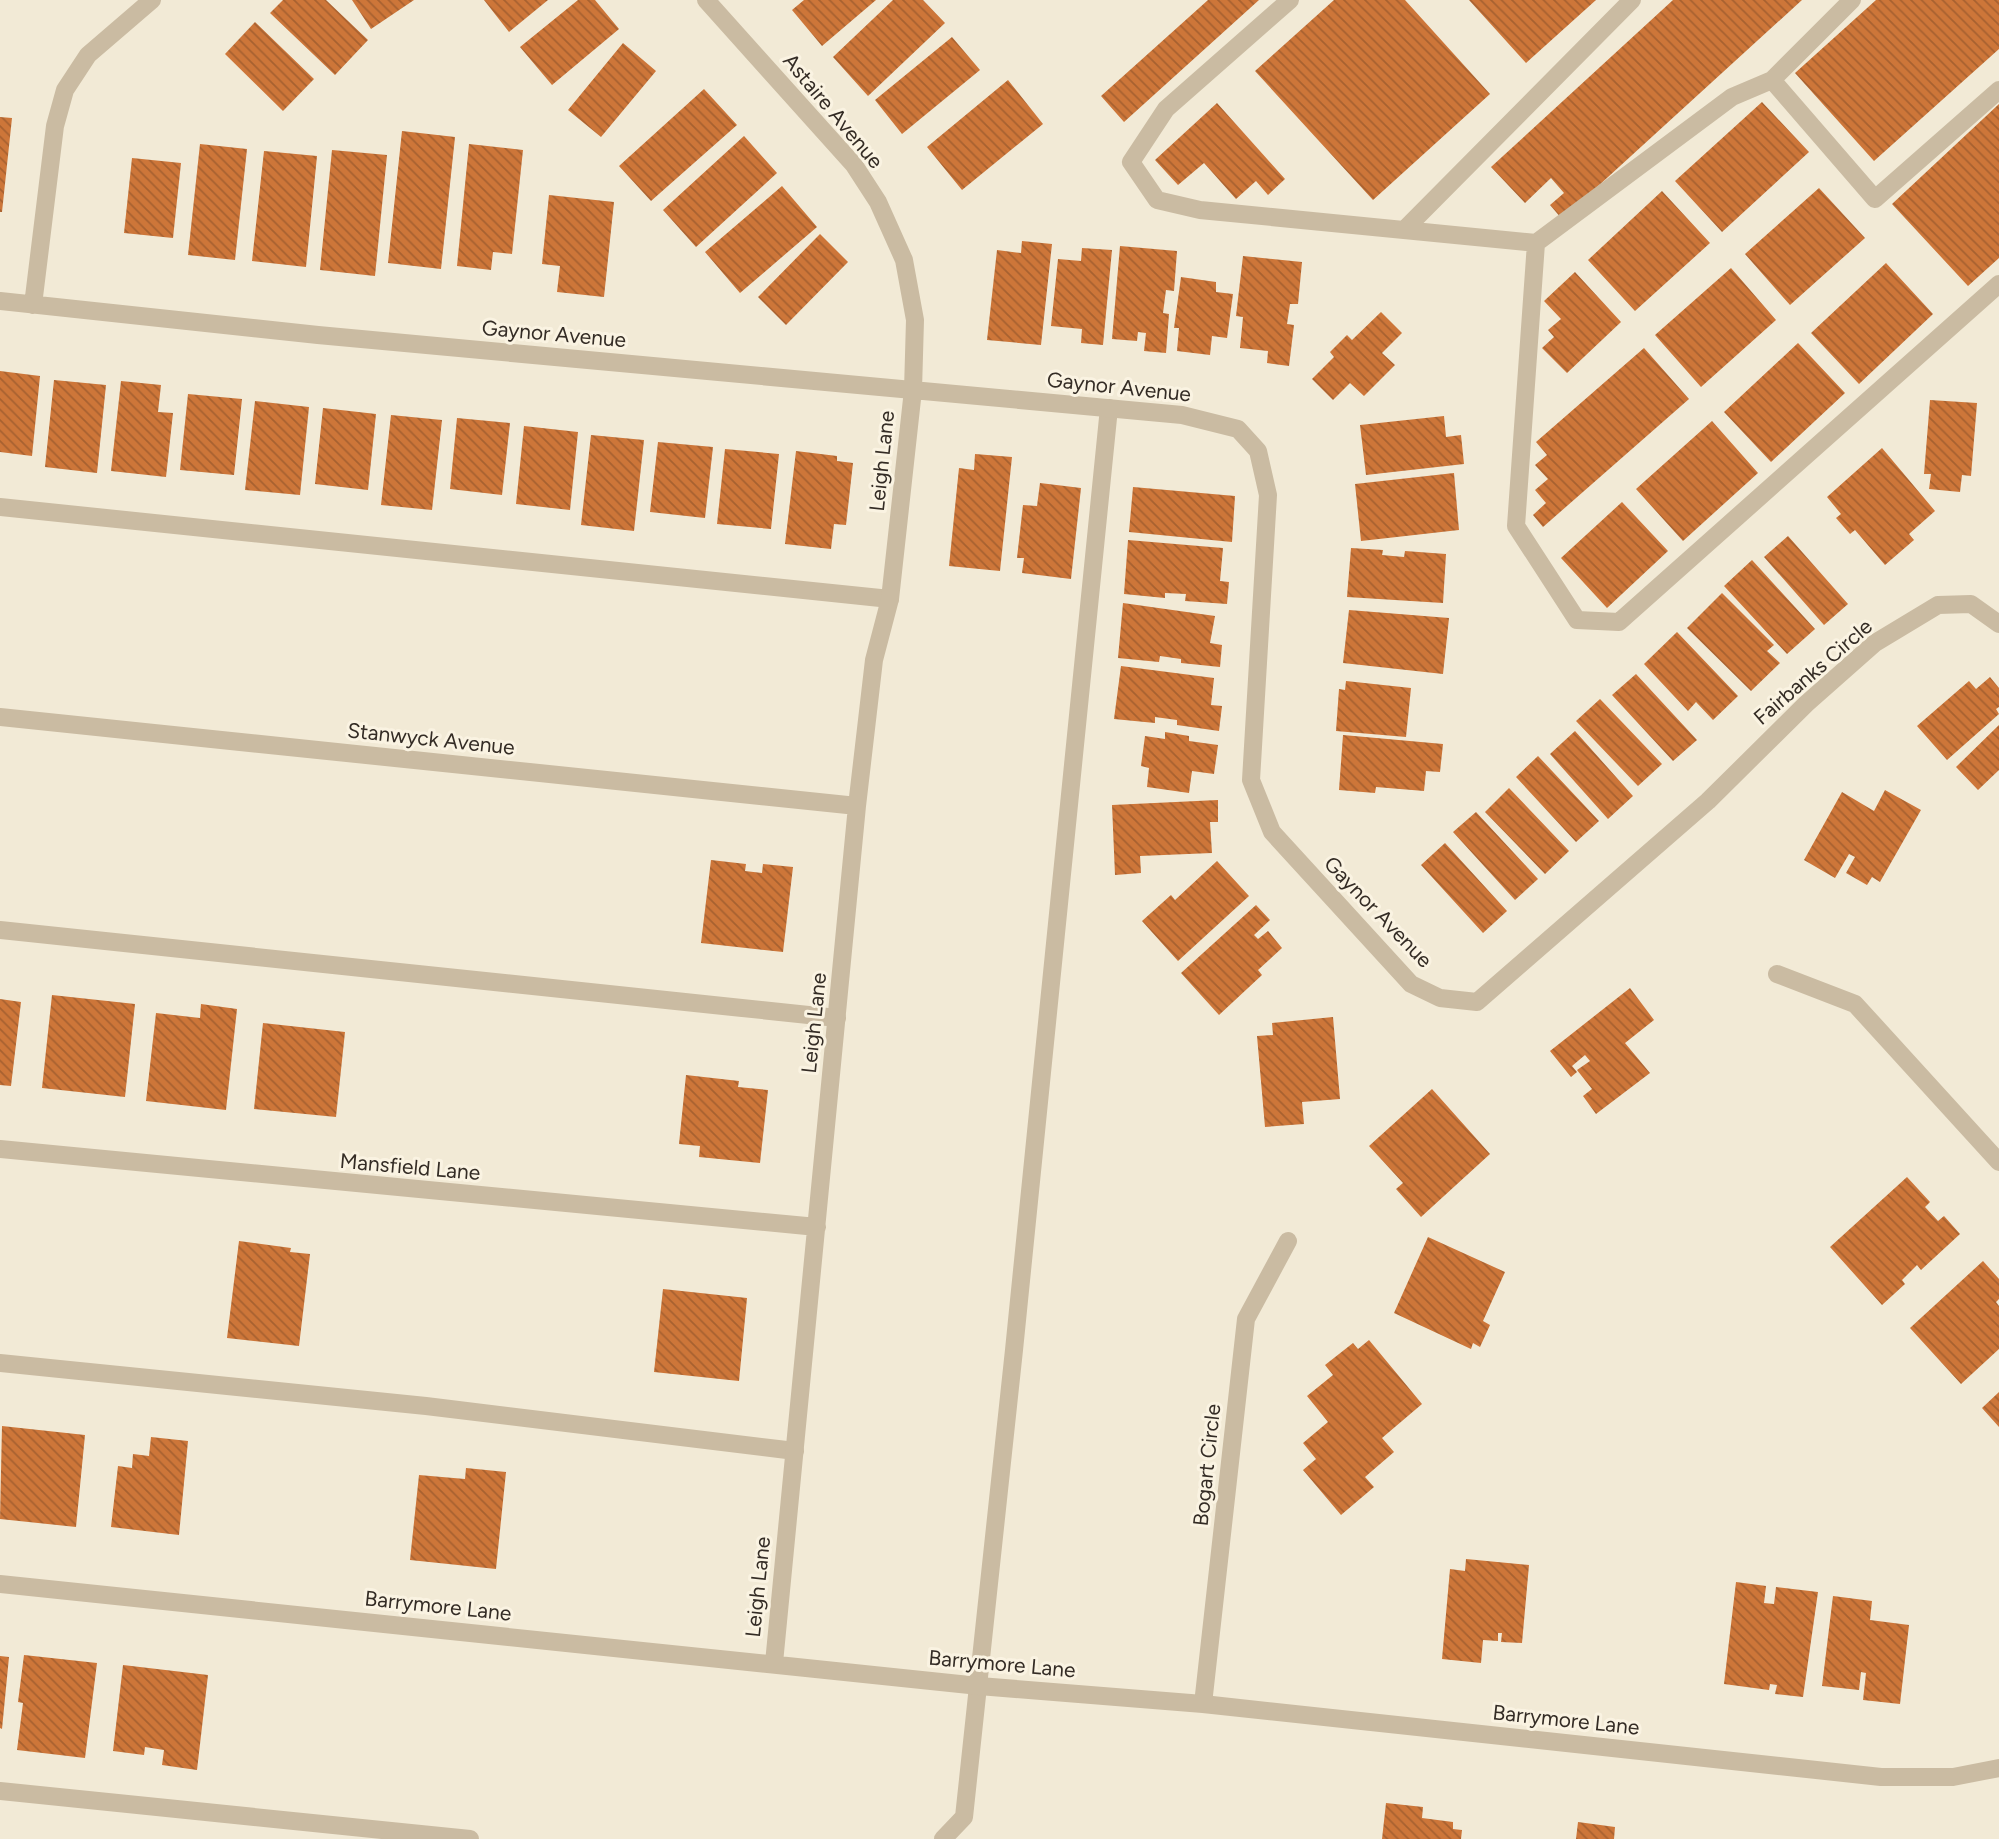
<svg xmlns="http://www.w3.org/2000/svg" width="1999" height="1839" viewBox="0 0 1999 1839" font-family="Figtree,sans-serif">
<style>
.building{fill:url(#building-back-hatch)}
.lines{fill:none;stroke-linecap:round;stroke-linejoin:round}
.service{stroke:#cabba2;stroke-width:18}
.minor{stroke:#cabba2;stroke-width:18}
.labels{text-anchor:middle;stroke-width:6;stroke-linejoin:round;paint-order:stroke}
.street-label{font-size:21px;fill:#342c25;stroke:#faf3e2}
</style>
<defs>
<pattern id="building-back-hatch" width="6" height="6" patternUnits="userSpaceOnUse" patternTransform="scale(1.75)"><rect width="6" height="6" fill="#cd7639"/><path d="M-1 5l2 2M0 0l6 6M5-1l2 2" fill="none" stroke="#a76130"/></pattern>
</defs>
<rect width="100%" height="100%" fill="#f2ead6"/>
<path class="building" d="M283,0h43l42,40 -33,35 -65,-62z
M352,0h62l-43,29z
M484,0h64l-39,32z
M578,0h17l24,29 -67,56 -32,-38z
M804,0h72l-54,46 -30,-36z
M893,0h30l22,23 -77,73 -35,-39z
M1208,0h51l-135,122 -23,-26z
M1334,0h71l85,94 -117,106 -118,-129z
M1469,0h127l-70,63z
M1673,0h129l-240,219 -12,-14 14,-12 -13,-15 -26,25 -34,-36z
M1876,0h123v49l-125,112 -79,-88z
M255,22l59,57 -31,32 -58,-57z
M952,37l28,33 -78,64 -27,-34z
M623,43l33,28 -55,66 -33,-27z
M1008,80l35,44 -81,66 -35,-43z
M704,89l33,36 -86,76 -32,-35z
M1762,102l47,50 -87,80 -47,-51z
M1217,103l68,76 -17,16 -12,-14 -20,18 -32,-36 -26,22 -23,-25z
M1999,104v154l-31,28 -76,-82z
M0,117l12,1 -10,94h-2z
M402,131l53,6 -14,132 -53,-6z
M744,136l33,37 -81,74 -33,-37z
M200,144l47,5 -12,111 -47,-5z
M469,144l54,6 -11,104 -19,-2 -2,18 -34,-4z
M332,150l55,5 -12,121 -55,-6z
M264,151l53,5 -11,111 -54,-6z
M132,158l49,5 -8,75 -49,-5z
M782,186l35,41 -77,66 -35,-41z
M1819,188l46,50 -75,67 -45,-51z
M1662,191l48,52 -75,68 -47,-51z
M549,195l65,7 -10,95 -47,-5 3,-26 -18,-2z
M820,234l28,28 -62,63 -28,-28z
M1022,241l30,3 -11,101 -54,-5 10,-90 24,3z
M1120,246l57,5 -3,40 -8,-1 -3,23 6,1 -3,39 -22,-2 2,-18 -8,-1 -1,9 -25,-2z
M1082,248l30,2 -9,95 -22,-2 1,-14 -31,-3 7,-67 23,2z
M1243,256l59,6 -4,42h-8l-3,20 7,1 -5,41 -22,-3 1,-12 -28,-3 3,-31 -7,-1z
M1886,263l47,51 -74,70 -48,-51z
M1731,268l45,52 -75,67 -46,-52z
M1575,272l46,50 -54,51 -25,-25 12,-11 -6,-7 13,-11 -17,-18z
M1181,277l35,5v10l17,2 -6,44 -15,-2 -2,19 -33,-4 2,-23h-5z
M1381,312l21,21 -20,20 13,12 -31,31 -14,-13 -17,17 -21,-21 22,-22 -4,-5 17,-17 5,5z
M1798,343l47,50 -74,69 -47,-50z
M1644,348l45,51 -146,128 -10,-12 13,-12 -11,-13 13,-11 -13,-14 12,-10 -11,-13z
M0,371l40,5 -8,80 -32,-4z
M54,380l52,5 -9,88 -52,-6z
M121,381l40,4 -3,27 15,1 -7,64 -55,-6z
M188,394l54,5 -8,76 -54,-5z
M1930,400l47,3 -6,73 -9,-1 -2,17 -31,-3 2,-15h-7z
M255,401l54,6 -9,88 -55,-5z
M323,408l53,6 -8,76 -53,-6z
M391,415l51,5 -10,90 -51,-5z
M1444,416l2,21 15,-2 3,29 -98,11 -6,-50z
M457,418l53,5 -8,72 -52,-6z
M1712,421l46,52 -75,68 -47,-52z
M524,426l54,6 -8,78 -54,-6z
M591,435l53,5 -10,91 -53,-6z
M658,442l55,5 -8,71 -55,-6z
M1882,448l53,63 -26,23 5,6 -29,25 -30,-35 -5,4 -14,-16 5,-4 -14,-17z
M725,449l54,5 -8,75 -54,-5z
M796,451l41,5v5l16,2 -7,62 -12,-1 -3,25 -46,-5z
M975,454l37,3 -12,114 -51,-5 10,-98 15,2z
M1454,473l5,57 -98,11 -6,-57z
M1040,483l41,5 -10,91 -49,-6 2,-15h-7l6,-53 14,1z
M1133,487l102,9 -3,46 -103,-10z
M1622,502l46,49 -61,57 -46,-50z
M1788,536l60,68 -24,21 -60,-68z
M1128,540l95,8 -3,33 9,1 -2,22 -42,-3 1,-7 -21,-1v5l-41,-4z
M1351,548l32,2 -1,5 22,2 1,-6 41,3 -3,49 -96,-6z
M1752,560l63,69 -28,25 -63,-68z
M1722,593l52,52 -7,6 13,12 -29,28 -64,-63z
M1123,603l92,13 -5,27 12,2 -2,22 -39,-4v-4l-21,-3 -1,6 -41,-4z
M1349,610l100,8 -6,56 -100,-11z
M1677,632l61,64 -25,24 -17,-18 -8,9 -44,-47z
M1121,666l93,12 -3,27 11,1 -3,25 -42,-6v-5l-22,-3v6l-41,-4z
M1636,674l61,66 -24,21 -61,-66z
M1990,677l9,11v19l-3,2 3,5 -52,46 -30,-34 52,-45 7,8z
M1346,681l65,7 -5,49 -70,-6 3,-42 6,1z
M1600,699l62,65 -24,22 -62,-65z
M1999,725v45l-21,20 -22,-23z
M1575,731l58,65 -25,23 -58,-65z
M1165,732l24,4v5l29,4 -4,29 -22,-3 -3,22 -42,-6 2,-19 -8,-2 4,-30 20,3z
M1343,735l100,9 -3,28 -14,-1 -2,20 -48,-4 -1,6 -36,-3z
M1538,756l61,65 -23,21 -60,-65z
M1509,788l60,63 -24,23 -60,-62z
M1885,790l36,20 -41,72 -8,-5 -5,8 -21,-12 9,-16 -6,-3 -14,24 -31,-18 38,-68 32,19z
M1218,800v22h-8l2,31 -72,3 1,17 -26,2 -3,-70z
M1476,812l62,67 -23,21 -62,-68z
M1445,843l62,68 -24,22 -62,-68z
M711,860l35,4 -1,7 17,2 1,-9 30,3 -10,85 -82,-9z
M1217,861l32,35 -71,65 -36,-40 29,-26 4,5z
M1256,905l14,15 -16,15 4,4 10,-8 14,17 -24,22 4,5 -43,40 -38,-42z
M1630,988l24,32 -29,23 25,30 -54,41 -13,-18 9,-7 -15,-19 13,-9 -5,-6 -13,11 5,6 -6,5 -21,-26z
M52,995l83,9 -10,93 -83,-9z
M0,999l21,3 -10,84 -11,-1z
M201,1004l36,5 -11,101 -80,-9 10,-88 44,5z
M1333,1017l7,82 -38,3 2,22 -39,3 -8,-91 16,-1 -1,-12z
M263,1023l82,9 -9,85 -82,-8z
M686,1075l53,6 -1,6 30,3 -8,73 -61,-6 1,-11 -21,-2z
M1432,1089l58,65 -69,63 -25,-28 7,-6 -34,-37z
M1907,1177l23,25 -5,5 13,14 6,-5 16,18 -39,36 -4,-5 -15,15 3,4 -23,21 -52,-58z
M1428,1237l77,35 -22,49 7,4 -10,22 -7,-4 -2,6 -77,-36z
M239,1241l52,7 -1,4 20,2 -11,92 -72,-8z
M1983,1261l16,18v20l-3,3 3,4v43l-38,35 -51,-56z
M663,1289l84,9 -8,83 -85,-9z
M1369,1340l53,64 -40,34 12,14 -29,25 9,10 -33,28 -38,-45 13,-11 -13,-16 25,-21 -21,-26 26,-21 -8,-10 28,-22 5,6z
M1999,1392v35l-17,-19z
M2,1426l83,9 -9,92 -76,-8z
M151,1437l37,4 -9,94 -68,-8 7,-61 14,2 1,-14 16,2z
M466,1468l40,4 -10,97 -86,-9 9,-85 46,4z
M1466,1559l63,6 -7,78 -21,-1 1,-9h-4v8l-15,-1 -2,23 -39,-4 8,-90 15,2z
M1736,1582l30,4 -2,17 10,1 2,-17 42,5 -15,105 -28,-3 2,-9 -7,-1 -1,6 -45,-6z
M1833,1596l39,5 -2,19 39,5 -9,79 -37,-4 3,-27 -5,-1 -2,18 -37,-4z
M24,1655l73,8 -12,95 -68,-8 6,-47 -5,-1z
M0,1656l9,1 -7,72 -2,-1z
M123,1665l85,10 -11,95 -35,-5 2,-15 -19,-3 -1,8 -31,-4z
M1386,1803l37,4 -1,11 31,4v7l9,1 -1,9h-79z
M1578,1822l37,5 -1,12h-38z"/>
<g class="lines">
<path class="service" d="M1290,0l-124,109 -35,53 26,38 43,10 336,33 196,-146 40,-17 103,119 124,-109
M1772,80l80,-80
M1404,230l228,-230
M1536,243l-20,283 61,94 42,2 380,-338
M0,507l890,92
M0,930l837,88
M0,1363l426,43 369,45
M0,1791l470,48
M943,1839l21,-22 50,-467 95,-942"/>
<path class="minor" d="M706,0l148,165 24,37 26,58 11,60 -2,70 -23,209 -16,61 -17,146 -83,857
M0,301l318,34 864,80 56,14 20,22 10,44 -17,285 21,52 139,152 29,14 37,4 231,-201 98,-97 69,-61 63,-38 33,-1 28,20
M33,305l22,-179 10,-36 23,-35 64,-55
M0,717l857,89
M1777,974l78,30 144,158
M0,1149l817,78
M0,1584l979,102 224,18 678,73h72l46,-9
M1203,1704l43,-385 42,-78"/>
</g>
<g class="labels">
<g class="street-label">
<text transform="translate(833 111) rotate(50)" y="7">Astaire Avenue</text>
<text transform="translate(554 334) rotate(5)" y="7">Gaynor Avenue</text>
<text transform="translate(1119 387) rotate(6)" y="7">Gaynor Avenue</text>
<text transform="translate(882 461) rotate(-84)" y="7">Leigh Lane</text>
<text transform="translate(1813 672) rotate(-41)" y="7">Fairbanks Circle</text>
<text transform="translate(431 739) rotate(6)" y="7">Stanwyck Avenue</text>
<text transform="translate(1378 912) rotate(46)" y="7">Gaynor Avenue</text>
<text transform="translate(814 1023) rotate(-84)" y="7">Leigh Lane</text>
<text transform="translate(410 1167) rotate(5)" y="7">Mansfield Lane</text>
<text transform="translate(1207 1465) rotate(-84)" y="7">Bogart Circle</text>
<text transform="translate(758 1587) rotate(-84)" y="7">Leigh Lane</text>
<text transform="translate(438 1606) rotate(6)" y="7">Barrymore Lane</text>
<text transform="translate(1002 1664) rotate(5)" y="7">Barrymore Lane</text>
<text transform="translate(1566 1720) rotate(6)" y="7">Barrymore Lane</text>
</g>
</g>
</svg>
